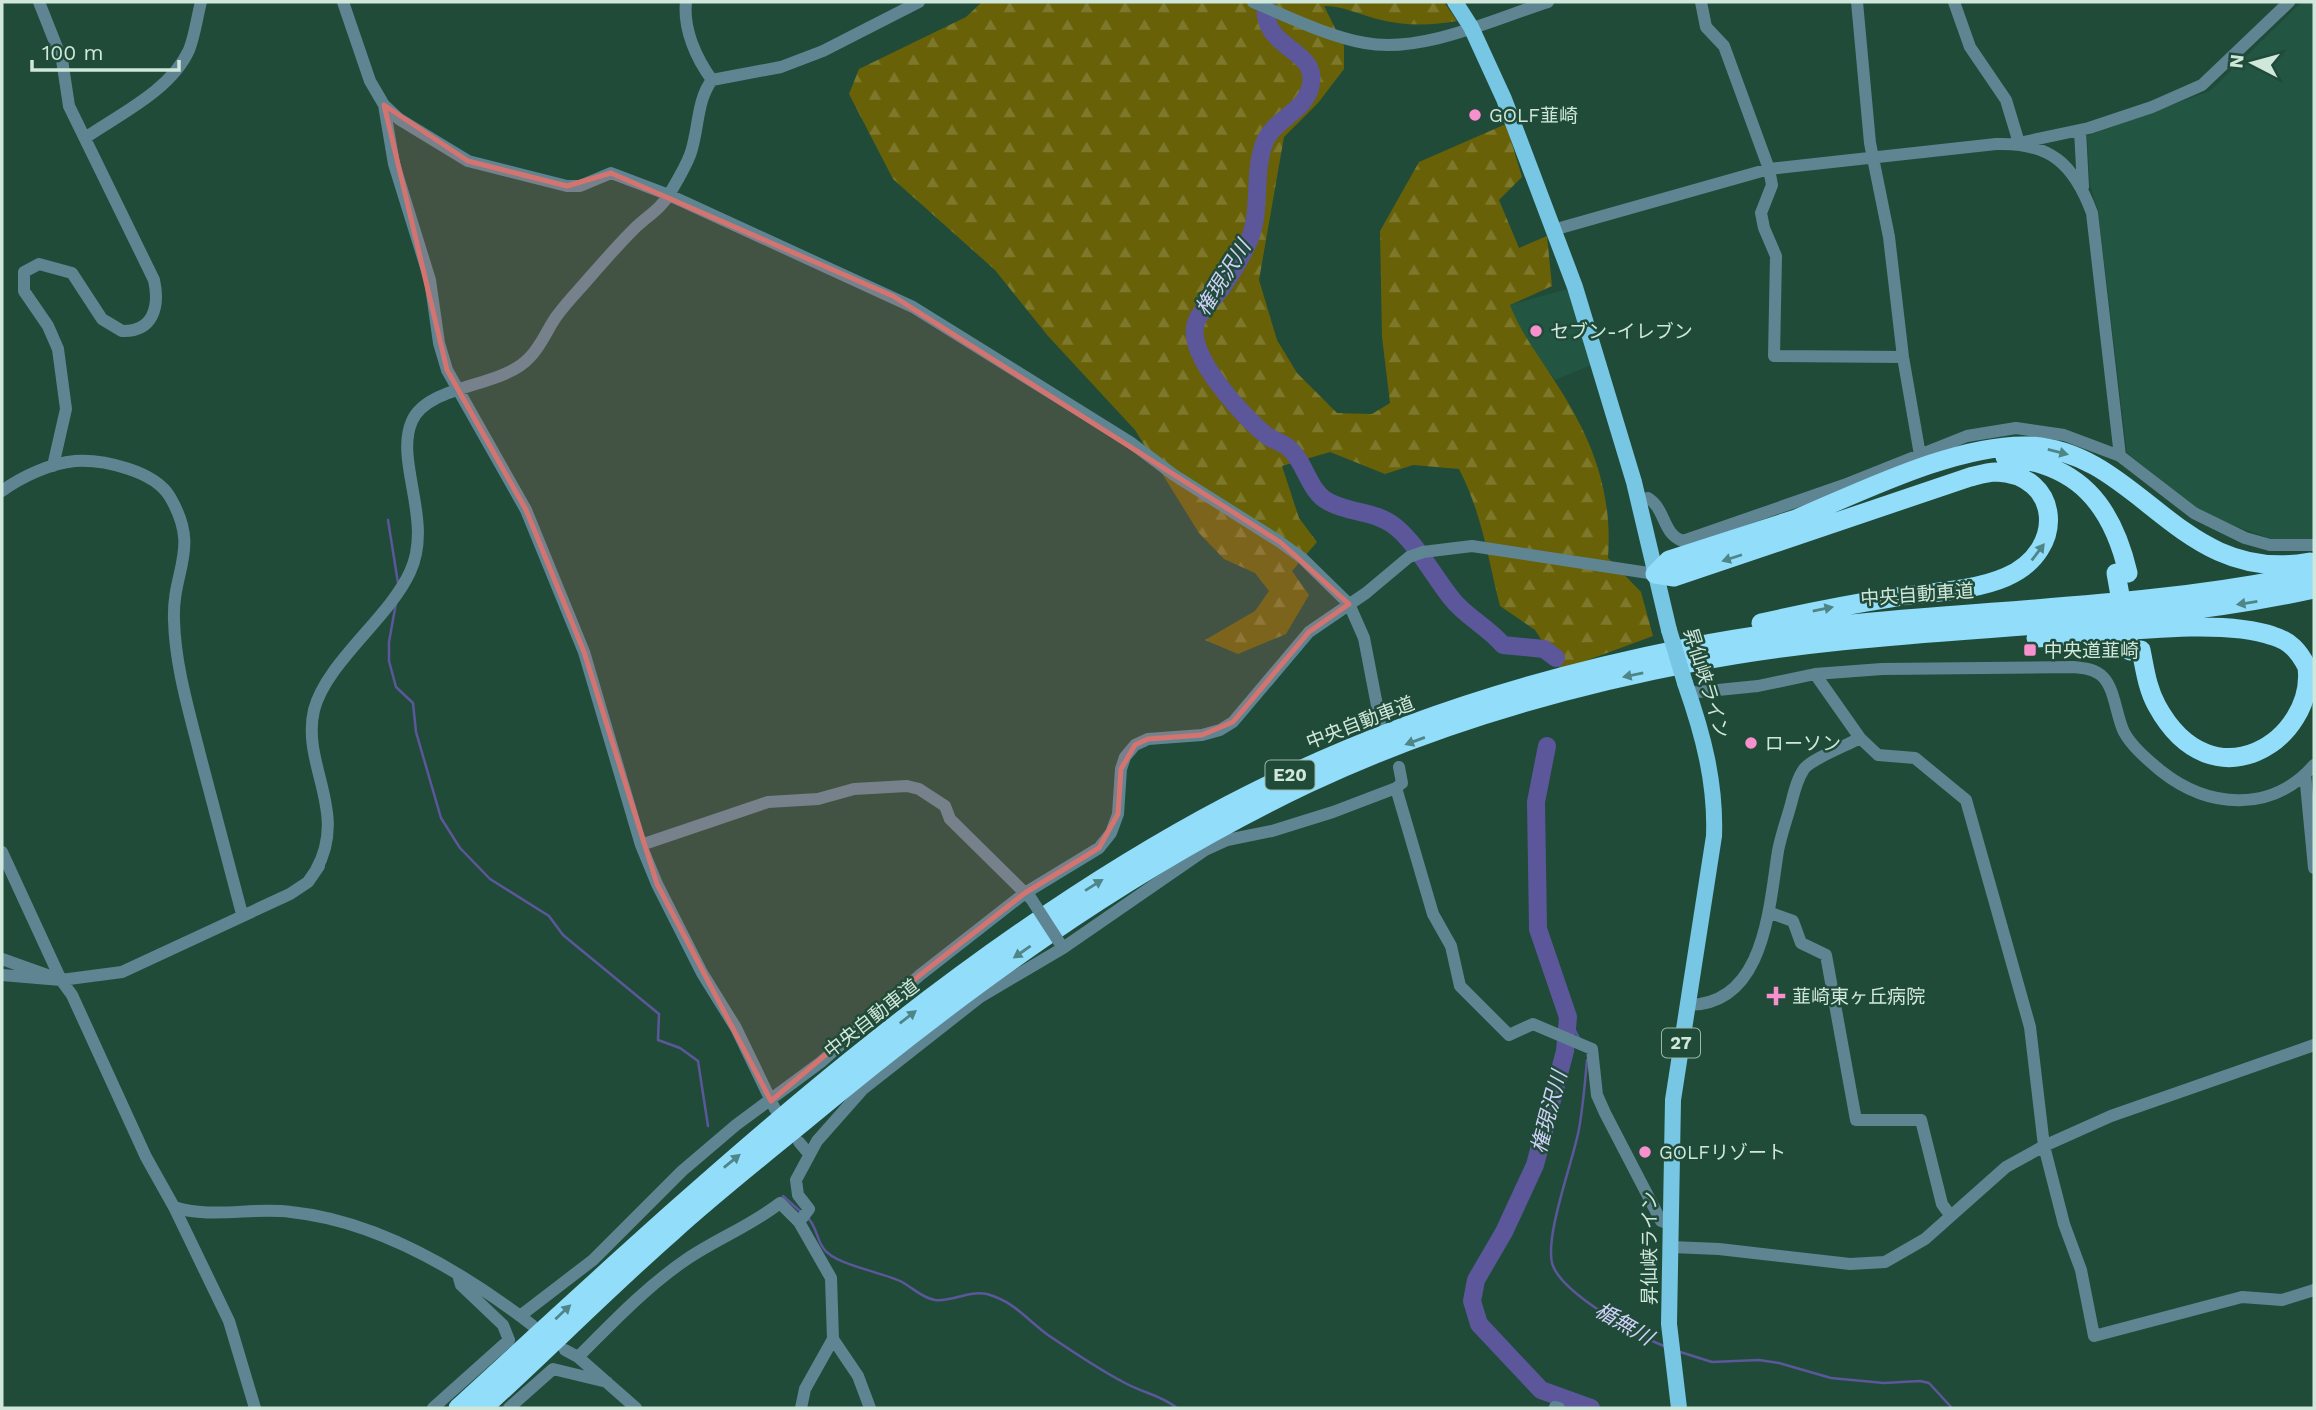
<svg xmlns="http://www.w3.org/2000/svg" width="2316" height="1410" viewBox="0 0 2316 1410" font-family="'Work Sans','Noto Sans JP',sans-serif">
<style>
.built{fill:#225642}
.forest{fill:url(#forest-firs)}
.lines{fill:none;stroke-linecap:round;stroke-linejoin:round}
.stream{stroke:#5b579a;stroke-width:2.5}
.river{stroke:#5b579a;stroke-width:18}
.minor{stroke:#5f8593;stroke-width:12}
.major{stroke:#76c6e4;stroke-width:16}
.highway{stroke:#92ddfa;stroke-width:19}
.minor-bridge{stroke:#5f8593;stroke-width:12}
.major-bridge{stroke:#76c6e4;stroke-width:16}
.highway-bridge{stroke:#92ddfa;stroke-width:19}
.oneway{fill:#4e8586}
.marked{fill:#d47470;fill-opacity:0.2;stroke:#d47470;stroke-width:5;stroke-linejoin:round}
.poi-dot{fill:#f790cd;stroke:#204b39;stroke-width:2.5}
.labels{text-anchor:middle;stroke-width:5;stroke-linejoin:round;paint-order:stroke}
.shield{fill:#204b39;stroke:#9bb8ab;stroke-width:2}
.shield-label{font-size:18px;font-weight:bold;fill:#d0e7dc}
.poi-label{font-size:19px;fill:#d0e7dc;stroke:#204b39;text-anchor:start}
.street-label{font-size:19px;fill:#d0e7dc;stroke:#204b39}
.water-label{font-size:21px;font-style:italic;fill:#d0d0f8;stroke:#204b39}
</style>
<defs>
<pattern id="forest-firs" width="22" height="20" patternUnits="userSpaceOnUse" patternTransform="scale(1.75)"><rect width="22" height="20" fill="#686108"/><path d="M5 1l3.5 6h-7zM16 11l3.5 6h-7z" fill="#7d782b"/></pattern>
</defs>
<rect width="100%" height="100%" fill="#204b39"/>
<path class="built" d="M2302,2h12v537h-43l-44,-16 -30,-15 -70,-55 -29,-243 -8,-25 -3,-49 123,-45z
M1575,287l24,75 -44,18 -35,-48 -10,-27z"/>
<path class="forest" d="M982,2h462l13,19c-28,5 -52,5 -80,-2 -19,-5 -34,-13 -53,-13l20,40v23l-26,34 -34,34 -25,143 18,60 20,33 40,40 35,1 18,-11 -8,-66 -2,-106 39,-69 87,-38 16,53 -23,23 20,48 28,-12 5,50 -42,19c11,29 28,49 44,75 37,56 59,110 54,178l33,34 12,44 -92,34 -26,-40 -35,-24c-12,-47 -18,-93 -41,-137l-46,-4 -28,9 -55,-22 -48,14 17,52 18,24 -25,29 17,24 -23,39 -48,20 -33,-14 50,-29 14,-20 -14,-18 -31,-14 -25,-26 -64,-103 -87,-94 -53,-66 -102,-91 -44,-85 10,-25 107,-52z"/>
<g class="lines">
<path class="stream" d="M388,520l10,63
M396,603l-7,39v19l7,26 17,16 3,29 25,86 19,30 30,31 59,37 14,19 96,79 -1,26 22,8 18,13 10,65
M1568,1017l11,21
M1587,1060c-2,23 -4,47 -8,69 -6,33 -36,110 -26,137 11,28 83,69 111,80
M783,1196l18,16
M807,1217c10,9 9,22 17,32 11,16 59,23 78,33 11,6 20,16 33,18 18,2 33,-10 52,-6 28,8 39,25 61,41 25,17 50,34 77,48 18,10 36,12 52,25
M1677,1351l35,11 47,-2 20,3 52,15 53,5 36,-2 9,2 23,25"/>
<path class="river" d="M1266,2c-7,50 56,45 44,86 -6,23 -35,32 -44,51 -14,30 -4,68 -16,99 -7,18 -18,35 -29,51 -8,11 -24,24 -26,38 -6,30 48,90 71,108 6,5 16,7 23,13 17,15 19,43 40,54 22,12 47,8 68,26 22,19 37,49 55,71 14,18 36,28 51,46l41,4 12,9
M1547,746l-11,56 2,127 30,88 -3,34 -30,114 -31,67 -28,48 -4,21 7,23 62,66 50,18"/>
<path class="minor" d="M39,2l23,58 7,46 85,174c6,27 -1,52 -32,51l-20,-12 -30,-46 -33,-9 -15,8v19l24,35 10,23 8,60 -13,57
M343,2l27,79 14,24 15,14 69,42 99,25h13l31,-13 58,22 244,112 217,135 44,33 106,67 22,16 47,46 15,34 16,83
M686,2c-3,27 10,56 26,78
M1253,2c36,15 74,34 112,41 57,11 129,-24 183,-41
M1701,2l5,25 18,19 45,123 3,16 -11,28 3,15 12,28 -2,100 129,1
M1857,2l13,141 19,94 14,120 17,98
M1954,2l16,45 36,53 13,43 70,-15 63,-21 50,-22 87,-83
M384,105l10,59 36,116 9,63 8,27 79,140 58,142 57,193 16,39 45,89 34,55 39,81
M2080,130l3,57
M85,138c35,-24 86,-48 104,-88 6,-15 8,-33 12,-48
M1553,230l216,-61 227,-25c54,-2 78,20 96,69l28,243
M2,491c19,-14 49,-28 73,-30 28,-2 80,10 95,36 31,53 2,72 4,123 1,45 15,91 26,135 14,53 28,106 42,159
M1639,501l9,-3c18,11 14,36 35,43l161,-56 123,-49 49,-8 48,7 56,21 74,57 51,25 25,7h44
M1815,674l45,64 18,17 37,3 51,42 64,227 14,119 20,78 17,46 13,66 148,-39 40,3 32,-10
M1688,693l70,-7 57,-12 67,-5 191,-2c11,1 22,2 30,10 12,12 13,39 21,55 8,15 24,28 37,39 48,38 111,42 153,-6
M2305,774l9,94
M1396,788l37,126 18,32 9,40 49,49 24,-11 59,25 5,46 8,18 56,108 8,3
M641,845l127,-43 50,-3 36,-10 53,-3 12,3 26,17 5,13 79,78
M2,852l59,128
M316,870c33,-59 -15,-105 -2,-160 12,-47 75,-92 96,-138 24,-51 -16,-111 2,-151 16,-37 91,-33 118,-64 11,-11 17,-27 26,-40 10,-14 23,-27 34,-40 14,-16 28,-32 43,-47 13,-13 28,-21 37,-37 7,-12 15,-25 20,-38 9,-24 6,-54 22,-75l69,-13 42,-16 96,-49
M1771,913l22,8 8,22 25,12 30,165h65l21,84 8,11
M2,959l59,21 11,15 74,162 28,50c36,12 79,0 117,5 88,9 172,60 241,113
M2,975l59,5 61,-8 168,-78 18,-12 11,-16
M1687,1005c78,1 82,-98 91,-154 3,-16 9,-32 13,-47 3,-12 6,-25 13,-35 7,-10 44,-24 56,-31
M799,1142l10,12
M174,1207l55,114 26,87
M1671,1247l48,2 131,15 35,-2 40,-23 81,-72 38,-21 67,-30 203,-71
M520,1316l73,-56 89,-89 54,-46 85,-63 99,-87 105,-82 74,-45 12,-15 7,-19 3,-45 4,-12 10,-12 13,-6 54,-4 18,-5 13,-8 76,-90 57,-39 43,-36 14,-5 49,-6 183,28
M565,1350l13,7 58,51
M578,1357c34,-34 69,-71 109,-98 31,-21 62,-32 93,-56l19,19
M1555,1407l4,1
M433,1408l76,-68 -6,-15 -42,-40 -2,-7
M509,1408l44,-39 54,13
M801,1408l4,-19 28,-50
M870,1408l-12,-32 -25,-37 -2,-61 -32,-56 10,-13 -11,-14 -2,-15 21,-39 46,-52 117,-92 83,-49 142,-98 22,-10 45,-9 61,-19 63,-24 6,-5 -3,-16"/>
<path class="major" d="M1455,2l16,25 33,72 71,188 59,195 35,148
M1679,1408l-10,-84 4,-224 41,-264c2,-53 -11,-102 -29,-153"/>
<path class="highway" d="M2005,457c73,7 107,47 123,116
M1784,524c71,-29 171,-81 246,-78 110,6 150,140 280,116
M1655,574l19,3 296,-100c8,-2 18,-5 26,-5 64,2 72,78 10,105 -32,14 -75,15 -110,20 -45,7 -90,16 -135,26
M1655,574l14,-14 127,-41
M2036,638c63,-3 181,-22 237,-2 17,5 26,15 34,31 9,72 -94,141 -150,39 -10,-18 -12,-37 -16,-56
M458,1408c237,-217 485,-453 771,-603 142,-75 300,-126 457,-157 208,-42 421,-30 628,-75
M483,1408c64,-58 125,-120 190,-177 41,-37 85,-72 128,-107 157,-131 322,-253 508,-341 121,-57 255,-96 386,-121 205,-40 415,-28 619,-73"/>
<path class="minor-bridge" d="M1030,897l31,48"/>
<path class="major-bridge" d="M1669,630l16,53"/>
<path class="highway-bridge" d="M2116,573l14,78"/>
</g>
<defs><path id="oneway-solid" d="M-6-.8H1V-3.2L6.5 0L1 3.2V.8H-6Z" transform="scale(1.75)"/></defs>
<g class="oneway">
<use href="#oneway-solid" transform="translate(2058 452) rotate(14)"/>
<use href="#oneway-solid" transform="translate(2038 552) rotate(-53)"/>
<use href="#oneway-solid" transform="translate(1732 558) rotate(162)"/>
<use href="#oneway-solid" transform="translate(2247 603) rotate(171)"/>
<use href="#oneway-solid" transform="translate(1823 609) rotate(-12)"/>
<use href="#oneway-solid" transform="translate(1633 675) rotate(168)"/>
<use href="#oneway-solid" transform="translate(1415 741) rotate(160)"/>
<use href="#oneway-solid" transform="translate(1094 885) rotate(-32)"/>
<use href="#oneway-solid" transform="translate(1022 952) rotate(145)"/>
<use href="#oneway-solid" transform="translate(908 1017) rotate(-38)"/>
<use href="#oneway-solid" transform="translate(732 1161) rotate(-39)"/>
<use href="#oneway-solid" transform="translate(563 1312) rotate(-43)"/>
</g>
<path class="marked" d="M384,105l84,56 99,25 44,-13 282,123 387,246 69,62 -40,28 -76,90 -31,13 -54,4 -13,6 -14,24 -3,45 -19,34 -74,45 -105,82 -149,126 -114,-217 -73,-232 -58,-142 -79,-140z"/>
<g class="poi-dot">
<circle cx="1475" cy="115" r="7"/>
<circle cx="1536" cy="331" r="7"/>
<rect x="2023" y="643" width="14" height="14" rx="3.5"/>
<circle cx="1751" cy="743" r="7"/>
<path d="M1772.5 985.5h7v7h7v7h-7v7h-7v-7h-7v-7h7z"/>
<circle cx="1645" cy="1152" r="7"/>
</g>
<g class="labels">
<g class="shield">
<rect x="1265.5" y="760.5" width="49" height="29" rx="5"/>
<rect x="1662" y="1028.5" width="38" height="29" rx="5"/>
</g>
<g class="shield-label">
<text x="1290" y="781">E20</text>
<text x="1681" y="1049">27</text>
</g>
<g class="poi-label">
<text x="1489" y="122">GOLF韮崎</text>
<text x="1550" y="338">セブン-イレブン</text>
<text x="2044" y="657">中央道韮崎</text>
<text x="1765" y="750">ローソン</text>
<text x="1792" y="1003">韮崎東ヶ丘病院</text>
<text x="1659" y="1159">GOLFリゾート</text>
</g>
<g class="street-label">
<text transform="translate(1917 594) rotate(-4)" y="7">中央自動車道</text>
<text transform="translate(1707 683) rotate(73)" y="7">昇仙峡ライン</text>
<text transform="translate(1360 722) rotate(-21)" y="7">中央自動車道</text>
<text transform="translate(871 1018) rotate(-38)" y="7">中央自動車道</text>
<text transform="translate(1649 1248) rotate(-90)" y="7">昇仙峡ライン</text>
</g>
<g class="water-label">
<text transform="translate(1223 278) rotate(-58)" y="7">権現沢川</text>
<text transform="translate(1549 1112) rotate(-75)" y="7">権現沢川</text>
<text transform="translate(1624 1324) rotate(30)" y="7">楯無川</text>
</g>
</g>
<rect width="2316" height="1410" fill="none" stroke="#d0e7dc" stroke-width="7"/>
<g transform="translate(2253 63) rotate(276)" stroke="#204b39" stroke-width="5" paint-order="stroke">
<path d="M0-5L12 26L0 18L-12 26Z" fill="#d0e7dc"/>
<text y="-10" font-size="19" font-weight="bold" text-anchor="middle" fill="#d0e7dc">N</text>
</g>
<path d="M32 60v10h147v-10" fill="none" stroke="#d0e7dc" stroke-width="3.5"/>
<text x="42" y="60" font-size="21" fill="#d0e7dc" stroke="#204b39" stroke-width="5" paint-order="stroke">100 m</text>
</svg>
